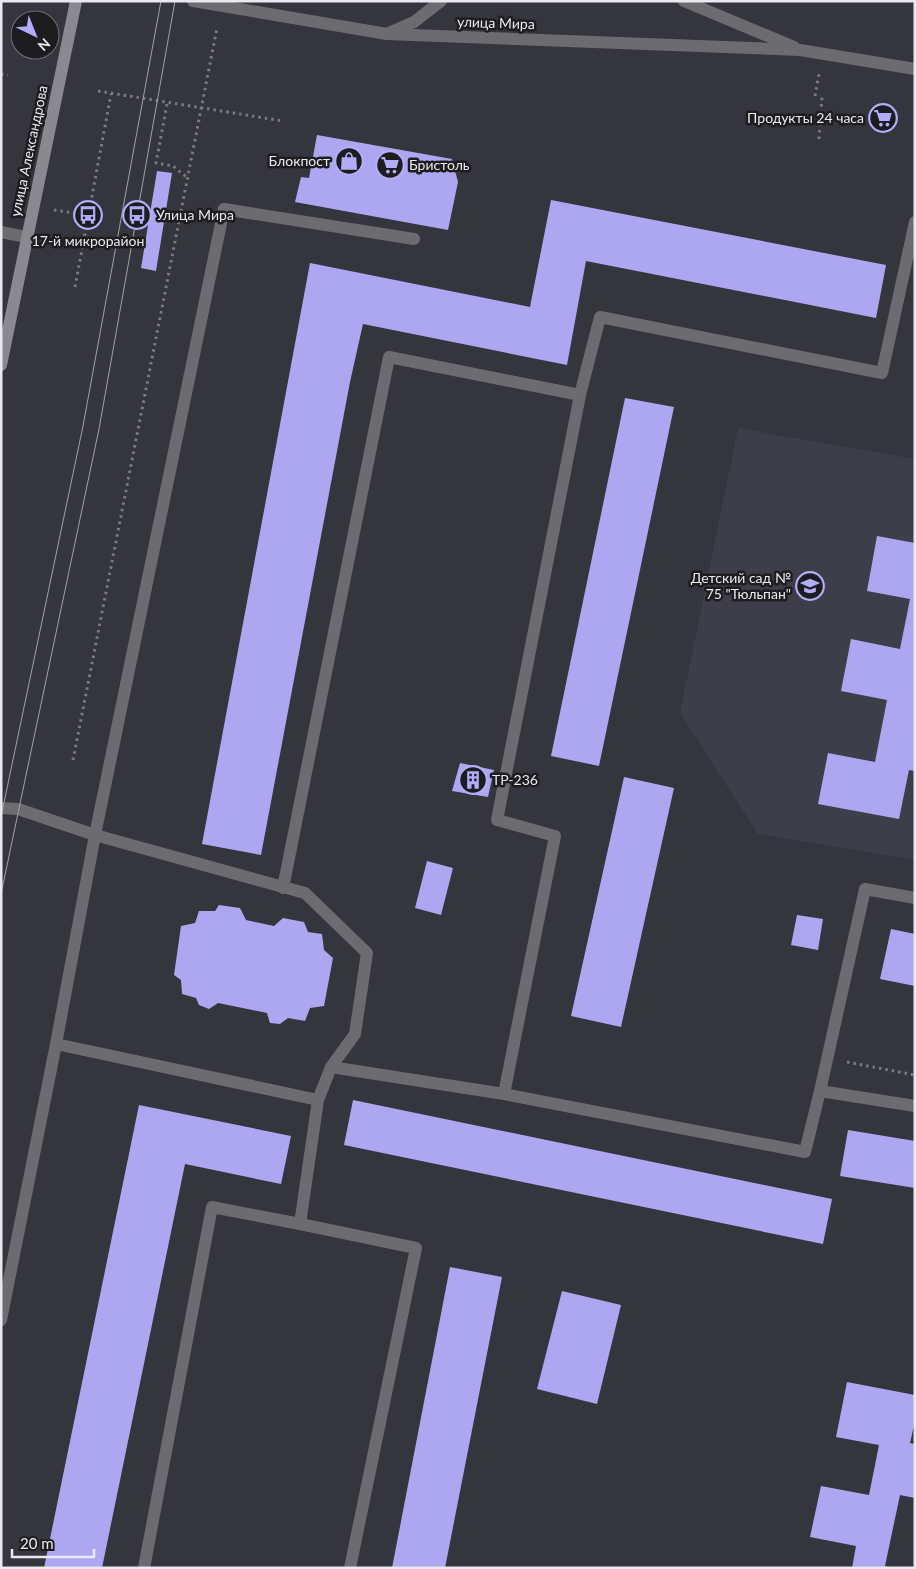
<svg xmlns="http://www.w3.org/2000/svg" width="916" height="1569" viewBox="0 0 916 1569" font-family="Lato,sans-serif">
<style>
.built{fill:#3e3e4b}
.building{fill:#ada7f2}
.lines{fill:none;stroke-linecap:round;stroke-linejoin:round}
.path{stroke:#7a7a81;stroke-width:3;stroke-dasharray:2.5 4;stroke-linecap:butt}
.service{stroke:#6c6c70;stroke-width:12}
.tertiary{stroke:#6c6c70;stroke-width:12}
.secondary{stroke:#8a8990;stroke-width:12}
.tram{stroke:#a1a1a8;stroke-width:1}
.labels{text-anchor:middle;stroke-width:5;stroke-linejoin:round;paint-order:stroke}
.street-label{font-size:14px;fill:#e9e9ef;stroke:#1d1d20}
.poi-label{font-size:14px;fill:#e9e9ef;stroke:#1d1d20;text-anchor:end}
</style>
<rect width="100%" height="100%" fill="#35353d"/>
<path class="built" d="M738,428l177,31v401l-157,-26 -78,-121z"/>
<path class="building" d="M317,135l135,24 6,23 -10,48 -153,-28 6,-25 8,1z
M157,171l15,2 -16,98 -15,-3z
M551,200l335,65 -10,53 -290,-57 -19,104 -204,-41 -13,58 -89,473 -59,-11 108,-581 220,44z
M625,398l49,9 -75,359 -48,-10z
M877,536l38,7v228l-6,-1 -10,49 -81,-15 10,-51 47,9 12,-62 -46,-9 10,-52 49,10 10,-50 -43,-8z
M460,763l34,7 -6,27 -36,-6z
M624,777l50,11 -53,239 -50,-11z
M427,861l26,7 -12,47 -26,-7z
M219,905l21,3 6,12 28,6 9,-8 21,4 4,10 14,2 2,16 9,8 -9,48 -14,2 -5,13 -17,-3 -8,6 -10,-1 -3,-10 -49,-10 -9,6 -10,-4 -3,-7 -14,-4 -1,-14 -7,-5 7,-49 14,-3 4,-12h16z
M797,915l26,4 -5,31 -27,-5z
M891,929l24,5v52l-35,-7z
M353,1100l479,99 -9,45 -479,-99z
M139,1105l152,31 -10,48 -96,-20 -83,404h-58z
M848,1130l67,11v47l-75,-12z
M450,1267l52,10 -57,291h-53z
M562,1291l59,14 -24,99 -60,-15z
M847,1382l68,13v26l-5,22 5,1v54l-15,-3 -15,71 6,2h-39l4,-22 -46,-9 11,-51 48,9 10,-50 -43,-8z"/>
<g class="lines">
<path class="path" d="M1,74l7,1
M98,91l185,30
M815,96l4,-22
M167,104l-11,59 17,3 16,13
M819,139l3,-42
M54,210l34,5
M75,287l36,-193
M73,760l144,-732
M847,1062l68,13"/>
<path class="service" d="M915,222l-33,151 -282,-56 -20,78 -83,425 58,16 -51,258 301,58 15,-61 95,15
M1,232l25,5
M1,808l17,1 77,26 210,58 62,60 -12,81 -24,33 -13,33 -262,-56
M283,888l106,-531 191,38
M331,1067l173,27
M820,1091l45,-202 50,9
M300,1224l116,24 -66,320
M1,1320l55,-276 39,-209 129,-626 190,30
M144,1568l68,-361 88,17 18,-124"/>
<path class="tertiary" d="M193,1l194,33 413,16 115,19
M684,1l110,46
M391,32l23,-10 27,-21"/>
<path class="secondary" d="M1,365l75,-364"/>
<path class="tram" d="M1,817l82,-391 78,-425
M1,894l98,-465 76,-428"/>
</g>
<defs>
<symbol id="supermarket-ring" viewBox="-11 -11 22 22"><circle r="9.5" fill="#1d1d20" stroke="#b3adf9" stroke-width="1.5"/><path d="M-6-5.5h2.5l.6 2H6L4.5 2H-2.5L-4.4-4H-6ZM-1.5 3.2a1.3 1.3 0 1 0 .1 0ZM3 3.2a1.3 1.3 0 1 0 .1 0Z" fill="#b3adf9"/></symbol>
<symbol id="shop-ring" viewBox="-11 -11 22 22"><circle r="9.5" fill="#1d1d20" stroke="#b3adf9" stroke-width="1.5"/><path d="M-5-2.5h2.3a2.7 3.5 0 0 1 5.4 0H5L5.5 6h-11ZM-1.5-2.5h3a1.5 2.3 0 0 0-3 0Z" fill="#b3adf9"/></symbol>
<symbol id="bus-ring" viewBox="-11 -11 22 22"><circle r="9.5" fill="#1d1d20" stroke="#b3adf9" stroke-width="1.5"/><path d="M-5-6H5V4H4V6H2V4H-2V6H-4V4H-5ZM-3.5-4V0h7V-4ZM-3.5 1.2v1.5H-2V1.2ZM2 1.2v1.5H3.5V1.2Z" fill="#b3adf9"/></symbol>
<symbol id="school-ring" viewBox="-11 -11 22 22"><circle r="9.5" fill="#1d1d20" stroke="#b3adf9" stroke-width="1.5"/><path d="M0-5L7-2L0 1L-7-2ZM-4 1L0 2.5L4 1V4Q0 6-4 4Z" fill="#b3adf9"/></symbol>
<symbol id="building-ring" viewBox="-11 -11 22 22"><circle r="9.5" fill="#1d1d20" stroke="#b3adf9" stroke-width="1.5"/><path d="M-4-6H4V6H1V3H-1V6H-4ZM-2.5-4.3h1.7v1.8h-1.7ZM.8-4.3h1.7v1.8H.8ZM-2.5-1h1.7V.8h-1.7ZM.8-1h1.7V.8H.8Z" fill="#b3adf9"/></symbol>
</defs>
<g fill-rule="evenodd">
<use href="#supermarket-ring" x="867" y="102" width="32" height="32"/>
<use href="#shop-ring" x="333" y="145" width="32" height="32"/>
<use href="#supermarket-ring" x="374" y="149" width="32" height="32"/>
<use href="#bus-ring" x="72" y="199" width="32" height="32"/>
<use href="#bus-ring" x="121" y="199" width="32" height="32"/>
<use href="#school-ring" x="794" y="570" width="32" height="32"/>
<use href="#building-ring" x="457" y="764" width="32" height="32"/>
</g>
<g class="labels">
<g class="street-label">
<text transform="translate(496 23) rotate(2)" y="5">улица Мира</text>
<text transform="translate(29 151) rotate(-78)" y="5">улица Александрова</text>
</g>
<g class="poi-label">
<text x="864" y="123">Продукты 24 часа</text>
<text x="330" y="166">Блокпост</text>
<text x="409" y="170" text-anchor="start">Бристоль</text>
<text x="156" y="220" text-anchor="start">Улица Мира</text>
<text x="88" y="246" text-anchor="middle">17-й микрорайон</text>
<text x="791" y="583">Детский сад №<tspan x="791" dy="16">75 "Тюльпан"</tspan></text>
<text x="492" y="785" text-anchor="start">ТР-236</text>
</g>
</g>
<rect width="916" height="1569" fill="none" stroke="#e9e9ef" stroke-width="5"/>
<g transform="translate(35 35) rotate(137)"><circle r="24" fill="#1d1d20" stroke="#6f6f73"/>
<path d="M0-4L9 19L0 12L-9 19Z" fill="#b3adf9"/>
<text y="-8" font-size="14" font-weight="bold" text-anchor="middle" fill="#e9e9ef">N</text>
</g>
<path d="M12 1549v8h82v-8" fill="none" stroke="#e9e9ef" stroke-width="2.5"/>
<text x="20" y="1549" font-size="15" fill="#e9e9ef" stroke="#1d1d20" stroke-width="4" paint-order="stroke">20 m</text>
</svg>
